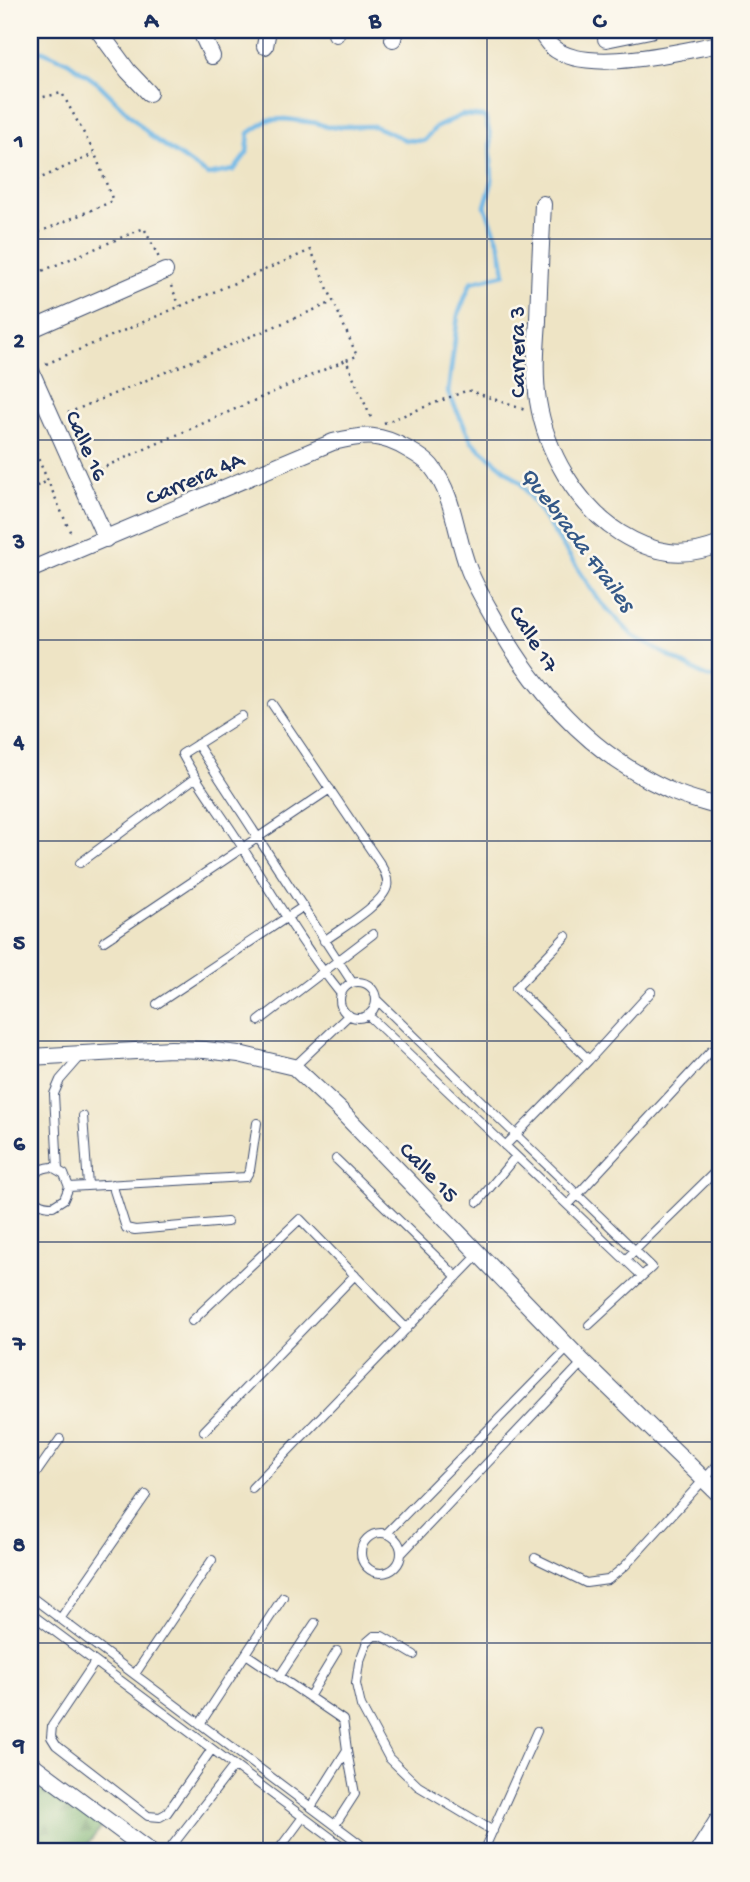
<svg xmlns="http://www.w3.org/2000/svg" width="750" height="1882" viewBox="0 0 750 1882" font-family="'Gochi Hand',sans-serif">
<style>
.forest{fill:url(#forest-firs);stroke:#4a7066;stroke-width:2}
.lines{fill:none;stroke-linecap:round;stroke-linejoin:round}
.stream{stroke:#6eb7e6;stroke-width:4.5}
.lane-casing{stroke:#3b4a6d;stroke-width:10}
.street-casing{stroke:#3b4a6d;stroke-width:18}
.secondary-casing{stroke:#3b4a6d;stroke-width:25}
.path{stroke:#3b4a6d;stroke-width:2.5;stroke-dasharray:2 5;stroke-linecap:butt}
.lane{stroke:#fff;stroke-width:8}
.street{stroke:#fff;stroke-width:16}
.secondary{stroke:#fff;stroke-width:23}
.grid{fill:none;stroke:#1b2f5e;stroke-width:2;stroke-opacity:0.55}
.labels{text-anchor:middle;stroke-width:5;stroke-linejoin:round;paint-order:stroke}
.street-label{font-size:23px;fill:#1b2f5e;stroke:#fbf7ec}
.water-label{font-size:24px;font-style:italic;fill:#345887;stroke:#fbf7ec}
.neatline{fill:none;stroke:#1b2f5e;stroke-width:2.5}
.grid-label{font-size:23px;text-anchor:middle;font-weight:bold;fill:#1b2f5e}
</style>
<defs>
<pattern id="forest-firs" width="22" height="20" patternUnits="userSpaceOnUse" patternTransform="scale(1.75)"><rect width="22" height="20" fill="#78b06e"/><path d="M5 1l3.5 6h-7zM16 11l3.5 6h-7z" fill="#62905e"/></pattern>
</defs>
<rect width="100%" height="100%" fill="#fbf7ec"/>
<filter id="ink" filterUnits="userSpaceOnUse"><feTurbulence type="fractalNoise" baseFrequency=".0143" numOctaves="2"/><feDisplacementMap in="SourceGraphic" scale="14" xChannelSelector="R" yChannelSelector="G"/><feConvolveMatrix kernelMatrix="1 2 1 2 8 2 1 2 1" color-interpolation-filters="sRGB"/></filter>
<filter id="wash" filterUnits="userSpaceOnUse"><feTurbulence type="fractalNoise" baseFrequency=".00686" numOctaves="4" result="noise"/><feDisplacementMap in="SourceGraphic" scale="28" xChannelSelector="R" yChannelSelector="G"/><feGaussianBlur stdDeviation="1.57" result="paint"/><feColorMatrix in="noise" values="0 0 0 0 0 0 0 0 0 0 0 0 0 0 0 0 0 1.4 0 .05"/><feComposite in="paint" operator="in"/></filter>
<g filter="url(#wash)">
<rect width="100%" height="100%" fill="#eee4c5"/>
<path class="forest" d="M30,1769l74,55 -23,28h-51z"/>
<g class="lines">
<path class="stream" d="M30,50l13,1 25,11 31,22 54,54 55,37 26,-5 13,-17 2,-20 19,-13 17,-1 32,4 10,4 47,-1 32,14 18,1 11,-13 27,-13 23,2 5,18 2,47 -7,24 15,39 5,29 -34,8 -13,33 -10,77 24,50 49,41 77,116 35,37 74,41 13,1"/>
</g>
</g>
<g filter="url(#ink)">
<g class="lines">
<defs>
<path id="lane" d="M272,704l107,158c4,7 10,16 8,25 -5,18 -47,42 -63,54
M242,716l-60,38c18,34 42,63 62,96 31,48 60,98 97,144
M197,744l155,238
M80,863l115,-85
M566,936l-50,52 73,72
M104,941l226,-152
M340 1000a18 18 0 1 1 36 0a18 18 0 1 1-36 0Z
M377,1000l275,267 -63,58
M157,1004l147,-98
M368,1015l274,261
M259,1021l114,-87
M294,1067l55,-52
M30,1097l4,78
M83,1116l5,70
M505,1146l84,-86 62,-68
M336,1159l121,118
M58,1170l-4,-76 6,-14 21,-24
M30,1183c3,-11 11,-15 22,-16l12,7 5,13 -5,12 -11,7c-12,0 -20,-4 -23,-16
M112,1184l14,44 9,2 92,-8
M69,1187l177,-10 4,-7 7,-47
M478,1202l38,-46
M568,1205l143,-154
M625,1260l95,-93
M192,1321l108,-102 107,110
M204,1431l151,-156
M30,1482l30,-43
M252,1488l227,-234
M361 1553a20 20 0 1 1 40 0a20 20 0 1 1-40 0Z
M386,1534l183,-187
M401,1554l182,-192
M535,1558l51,25 22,-3 17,-14 95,-104
M30,1596l330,248 3,8
M30,1613l320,239
M60,1619l86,-124
M246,1654l97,66 4,30 -36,57
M414,1655l-32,-19h-8l-7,6 -8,21 -3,21 5,22 28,52 29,28 75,45
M95,1662l-43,64 -1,11 5,8 92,71 12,1 7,-4 45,-64
M135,1674l77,-114
M279,1677l36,-54
M309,1697l28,-46
M200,1724l83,-127
M335,1825l20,-31 -8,-43
M172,1846l62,-80
M277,1852l26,-35
M483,1852l54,-121"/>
<path id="street" d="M98,30l30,41 21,22
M200,30l12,26
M336,30v4
M539,30c4,5 8,13 13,17 34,29 127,4 168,-3
M606,30v9l44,-9
M393,39l2,-9
M265,46l3,-16
M543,204c-2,39 -4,78 -5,117 -2,27 -4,53 0,80 8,50 38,104 82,132 34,21 63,26 100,11
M30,330l135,-59
M30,369l76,170
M30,570l303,-128c32,-8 47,-9 76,8 7,4 16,9 22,16 24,30 24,69 38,104 8,20 20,38 30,57 41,71 95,129 170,163 16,8 35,12 51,17
M30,1057l141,-8 34,1 34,4 55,13 45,42 244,253 137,133
M30,1763l120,89"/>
<path id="secondary" d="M702,1852l18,-29"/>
</defs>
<use href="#lane" class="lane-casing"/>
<use href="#street" class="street-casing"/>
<use href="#secondary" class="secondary-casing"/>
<path class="path" d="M30,100l32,-7 33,61 18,47 -83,35
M30,183l64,-29
M30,276l114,-48 15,30
M171,286l9,20
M46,364l265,-114 46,106 -11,4 26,60
M68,413l265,-111
M384,423l84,-33 57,20
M30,440l42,96
M93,472l253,-112
M30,489l18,-8"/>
<use href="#lane" class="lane"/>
<use href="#street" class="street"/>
<use href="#secondary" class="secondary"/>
</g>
</g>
<path class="grid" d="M263,30v1822M487,30v1822M30,239h690M30,440h690M30,640h690M30,841h690M30,1041h690M30,1242h690M30,1442h690M30,1643h690"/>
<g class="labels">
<g class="street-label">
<text transform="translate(516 352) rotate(-90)" y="8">Carrera 3</text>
<text transform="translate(88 445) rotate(66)" y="8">Calle 16</text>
<text transform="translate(194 477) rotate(-23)" y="8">Carrera 4A</text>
<text transform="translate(535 638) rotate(58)" y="8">Calle 17</text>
<text transform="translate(430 1171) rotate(46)" y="8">Calle 15</text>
</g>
<g class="water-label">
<text transform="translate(579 538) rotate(53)" y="8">Quebrada Frailes</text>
</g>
</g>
<rect width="750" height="1882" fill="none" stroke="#fbf7ec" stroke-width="77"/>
<rect x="38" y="38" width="674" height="1805" class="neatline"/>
<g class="grid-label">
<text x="151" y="27">A</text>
<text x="375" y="27">B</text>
<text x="599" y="27">C</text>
<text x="19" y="147">1</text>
<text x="19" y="347">2</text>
<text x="19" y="548">3</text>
<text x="19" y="748">4</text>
<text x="19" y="949">5</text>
<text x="19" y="1150">6</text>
<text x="19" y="1350">7</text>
<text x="19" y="1551">8</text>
<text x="19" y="1751">9</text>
</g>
</svg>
